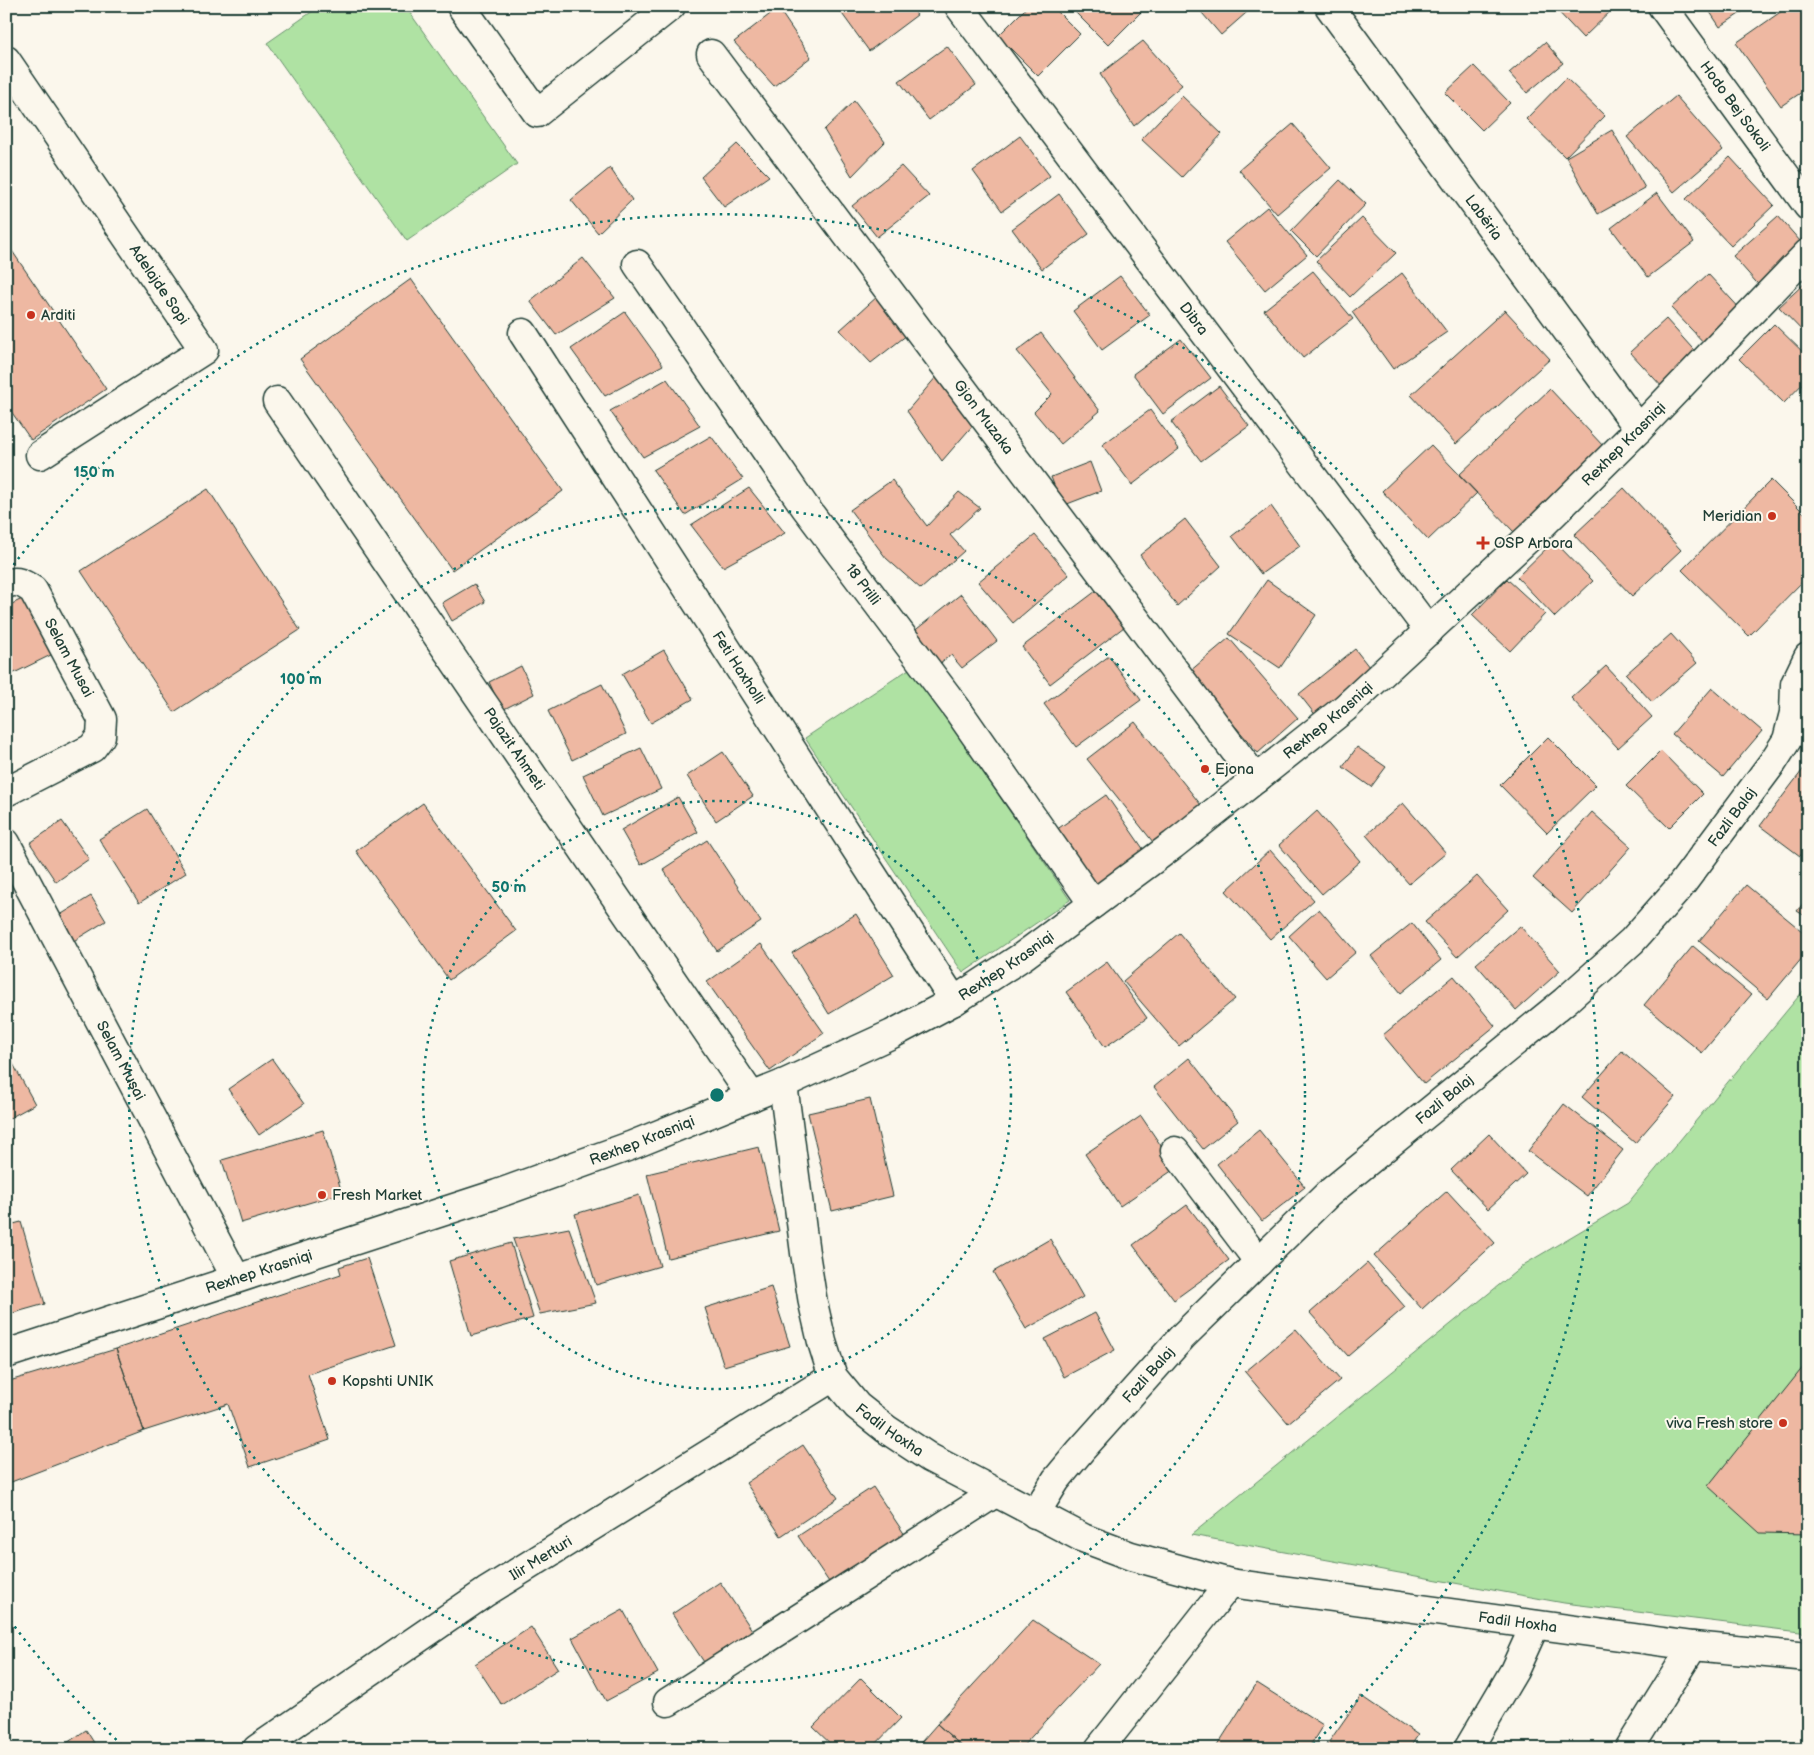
<svg xmlns="http://www.w3.org/2000/svg" width="1814" height="1755" viewBox="0 0 1814 1755" font-family="'Balsamiq Sans',sans-serif">
<style>
.green{fill:#afe2a3;stroke:#67906c}
.building{fill:#eeb8a2;stroke:#1f3d34}
.lines{fill:none;stroke-linecap:round;stroke-linejoin:round}
.minor-casing{stroke:#1f3d34;stroke-width:31}
.minor{stroke:#fbf7ec;stroke-width:28}
.ring{fill:none;stroke:#0f766e;stroke-width:2.5;stroke-dasharray:2.5 5}
.poi-dot{fill:#c8321e;stroke:#fbf7ec;stroke-width:2}
.labels{text-anchor:middle;stroke-width:4;stroke-linejoin:round;paint-order:stroke}
.street-label{font-size:15px;fill:#1f3d34;stroke:#fbf7ec}
.poi-label{font-size:15px;fill:#1f3d34;stroke:#fbf7ec;text-anchor:start}
.centre{fill:#0f766e;stroke:#fbf7ec;stroke-width:2.5}
.ring-label{font-size:15px;text-anchor:middle;font-weight:bold;fill:#0f766e;stroke:#fbf7ec;stroke-width:4;stroke-linejoin:round;paint-order:stroke}
</style>
<rect width="100%" height="100%" fill="#fbf7ec"/>
<filter id="ink" filterUnits="userSpaceOnUse"><feTurbulence type="fractalNoise" baseFrequency=".02" numOctaves="2"/><feDisplacementMap in="SourceGraphic" scale="10" xChannelSelector="R" yChannelSelector="G"/><feConvolveMatrix kernelMatrix="1 2 1 2 8 2 1 2 1" color-interpolation-filters="sRGB"/></filter>
<g filter="url(#ink)">
<path class="green" d="M320,6h85l112,158 -110,77 -140,-198z
M912,667l158,233 -107,73 -158,-235z
M1808,985v648l-244,-30 -373,-68 334,-271 103,-61z"/>
<path class="building" d="M846,6h64l7,9 -48,36 -29,-40z
M1028,6h24l28,28 -42,42 -40,-40z
M1069,6h78l-39,39z
M1196,6h58l-33,29z
M1553,6h63l-33,32z
M1706,6h45l-31,21z
M1789,6h19v82l-27,18 -45,-63z
M778,8l33,49 -37,29 -40,-44z
M1143,41l39,44 -48,41 -34,-52z
M1545,42l18,21 -36,30 -18,-20z
M947,46l29,39 -47,35 -30,-39z
M1474,66l36,37 -28,27 -37,-37z
M1566,78l39,38 -40,41 -39,-38z
M1182,96l40,38 -40,43 -41,-38z
M1676,96l47,54 -49,42 -47,-55z
M854,101l31,41 -33,34 -28,-46z
M1293,124l38,44 -54,46 -38,-44z
M1612,130l33,58 -47,26 -32,-57z
M1020,136l30,40 -48,35 -29,-40z
M737,144l32,32 -45,31 -23,-30z
M1730,157l44,48 -43,41 -45,-47z
M901,166l28,30 -52,41 -25,-31z
M610,168l22,32 -34,33 -27,-33z
M1340,180l26,24 -50,52 -25,-25z
M1657,193l37,49 -46,35 -37,-49z
M1059,194l30,40 -47,35 -30,-40z
M1267,207l40,48 -42,35 -40,-48z
M1778,216l30,34 -45,40 -30,-34z
M1362,218l34,35 -46,44 -34,-36z
M6,242l100,147 -75,51 -25,-36z
M583,258l32,40 -59,37 -26,-34z
M1313,271l40,48 -50,39 -39,-48z
M1402,273l45,59 -54,37 -41,-57z
M1708,274l36,39 -36,34 -37,-39z
M1120,276l30,39 -48,35 -29,-39z
M411,279l152,212 -111,79 -152,-211z
M1808,280v57l-29,-30z
M878,296l29,39 -36,28 -31,-33z
M1505,310l45,49 -94,85 -45,-49z
M625,312l38,53 -58,31 -34,-47z
M1666,319l34,38 -36,32 -34,-37z
M1774,324l34,33v21l-24,25 -45,-44z
M1041,333l59,78 -39,33 -27,-32 18,-18 -35,-43z
M1181,339l30,39 -48,36 -30,-40z
M937,376l37,48 -32,37 -35,-50z
M667,379l33,47 -57,31 -33,-46z
M1219,386l30,40 -48,35 -30,-39z
M1550,389l54,58 -90,85 -55,-57z
M1150,410l29,39 -47,36 -30,-40z
M711,436l32,43 -58,36 -32,-45z
M1431,445l46,48 -49,47 -46,-49z
M1090,462l11,29 -39,15 -11,-29z
M892,480l35,46 32,-34 21,16 -30,27 14,16 -43,38 -35,-31 -36,-48z
M1771,480l37,37v59l-59,60 -67,-66z
M749,488l36,45 -62,34 -32,-42z
M1624,488l57,62 -49,46 -58,-61z
M208,489l92,141 -126,82 -93,-141z
M1271,506l29,40 -39,28 -29,-38z
M1185,519l36,47 -44,40 -37,-51z
M1035,535l34,40 -56,48 -35,-41z
M1554,541l39,40 -38,36 -38,-40z
M1507,579l38,35 -35,37 -38,-36z
M1267,580l49,35 -36,53 -51,-34z
M474,584l11,18 -33,19 -10,-18z
M1096,591l28,36 -74,57 -28,-37z
M961,594l36,47 -35,27 -11,-13 -18,13 -25,-32z
M26,597l29,56 -49,24v-70z
M1671,634l26,29 -45,39 -26,-28z
M1229,638l69,80 -40,35 -69,-81z
M1355,649l18,23 -56,45 -18,-23z
M664,650l29,49 -42,24 -29,-49z
M1109,656l32,44 -65,47 -32,-43z
M521,666l13,28 -32,16 -13,-28z
M1606,666l46,51 -34,31 -47,-50z
M602,684l24,50 -54,26 -24,-49z
M1712,688l50,43 -39,46 -51,-43z
M1135,722l70,88 -48,37 -70,-88z
M1548,737l48,48 -49,48 -47,-48z
M1357,747l29,20 -15,20 -28,-20z
M641,748l20,41 -58,27 -20,-41z
M1661,751l42,43 -34,34 -43,-42z
M723,752l30,44 -37,25 -29,-45z
M1808,763v83l-8,10 -40,-30z
M1106,795l38,55 -49,35 -39,-55z
M678,797l20,35 -57,33 -20,-35z
M423,803l93,128 -67,49 -93,-129z
M1403,803l43,50 -37,31 -43,-49z
M147,809l39,64 -47,30 -40,-64z
M1317,811l43,50 -38,33 -43,-49z
M1592,812l39,35 -59,66 -39,-35z
M62,821l27,38 -33,23 -26,-39z
M707,840l54,82 -44,29 -54,-82z
M1270,850l44,50 -44,39 -44,-48z
M1477,876l31,34 -51,47 -32,-35z
M1746,885l62,51v15l-40,48 -69,-58z
M91,896l15,25 -39,24 -15,-25z
M1808,897v21l-11,-7z
M1319,909l37,43 -30,26 -37,-42z
M856,914l38,61 -65,39 -37,-61z
M1412,923l29,37 -40,33 -30,-37z
M1520,926l40,45 -44,39 -40,-46z
M1179,933l56,66 -56,47 -56,-65z
M761,944l63,89 -54,38 -63,-89z
M1693,946l58,49 -49,58 -58,-48z
M1107,962l40,56 -42,29 -39,-55z
M1454,976l41,50 -71,58 -41,-49z
M6,1051l29,53 -29,16z
M1622,1051l53,46 -40,46 -53,-46z
M1189,1058l49,63 -35,28 -49,-62z
M272,1059l32,45 -45,31 -31,-46z
M870,1099l23,97 -61,15 -24,-98z
M1564,1104l59,46 -36,46 -59,-45z
M1141,1116l35,52 -56,38 -35,-52z
M323,1130l19,63 -101,30 -19,-63z
M1259,1130l46,57 -43,34 -45,-57z
M1489,1134l37,40 -38,35 -37,-39z
M759,1147l20,84 -111,27 -21,-84z
M1447,1191l48,52 -73,66 -48,-53z
M639,1195l21,71 -64,19 -21,-71z
M1187,1205l42,55 -55,40 -41,-55z
M21,1222l24,82 -39,11v-89z
M569,1228l27,75 -56,11 -27,-75z
M1050,1239l33,58 -57,32 -33,-57z
M511,1243l22,75 -62,18 -22,-75z
M367,1258l29,87 -88,29 22,66 -80,27 -22,-63 -84,27 -28,-82 225,-75 -2,-7z
M1367,1263l38,44 -57,49 -38,-43z
M771,1287l19,59 -66,20 -19,-58z
M1095,1313l20,37 -51,27 -19,-38z
M1296,1329l44,51 -52,43 -43,-51z
M116,1349l28,82 -138,53v-102z
M1808,1361v173l-48,-1 -52,-47z
M803,1445l35,53 -57,38 -35,-53z
M873,1487l32,48 -74,50 -33,-49z
M720,1582l32,48 -48,32 -32,-48z
M623,1610l35,63 -52,28 -34,-63z
M1033,1620l66,44 -79,85h-55l-28,-25z
M531,1627l27,42 -56,36 -27,-41z
M861,1678l40,40 -30,31h-35l-23,-22z
M1257,1683l66,42 -15,24h-93z
M1361,1696l57,39 -9,14h-85z
M937,1724l28,25h-50z
M86,1730l12,19h-40z"/>
<g class="lines">
<defs>
<g id="minor">
<path d="M461,6l76,107 134,-107"/>
<path id="s1" d="M959,6l470,625"/>
<path id="s2" d="M1329,6l310,423"/>
<path id="s3" d="M1662,6l146,200"/>
<path id="s4" d="M711,54l545,725"/>
<path id="s5" d="M6,60l198,290 -164,105"/>
<path id="s6" d="M637,264l168,243 152,202 136,195"/>
<path id="s7" d="M523,333l431,668"/>
<path id="s8" d="M277,401l475,696"/>
<path id="s9" d="M6,584c11,-5 18,0 27,6l69,129 -1,17 -9,12 -86,44"/>
<path id="s10" d="M6,843l230,435"/>
<path id="s11" d="M783,1084l22,169 8,50 9,39 11,35 24,29 29,23 44,29 153,80 48,18 99,27 463,63 115,11"/>
<path d="M1175,1151l84,111"/>
<path id="s12" d="M6,1354l491,-160 133,-48 153,-62 109,-50 62,-33 69,-45 150,-111 172,-137 189,-175 105,-104 169,-176"/>
<path id="s13" d="M1035,1514l21,-34 25,-30 102,-114 145,-142 237,-193 67,-60 47,-53 94,-126 14,-22 7,-27 1,-29 13,-27"/>
<path d="M668,1702l327,-209"/>
<path id="s14" d="M257,1749l229,-157 347,-215"/>
<path d="M1099,1749l131,-166"/>
<path d="M1468,1749l46,-78 21,-46"/>
<path d="M1629,1749l64,-103"/>
</g>
</defs>
<use href="#minor" class="minor-casing"/>
<use href="#minor" class="minor"/>
</g>
</g>
<g class="ring">
<circle cx="717" cy="1095" r="294"/>
<circle cx="717" cy="1095" r="588"/>
<path d="M122 1745A881 881 0 0 1 9 1619M9 571A881 881 0 1 1 1312 1745"/>
</g>
<g class="poi-dot">
<circle cx="31" cy="315" r="5"/>
<circle cx="1772" cy="516" r="5"/>
<path d="M1480.5 535.5h5v5h5v5h-5v5h-5v-5h-5v-5h5z"/>
<circle cx="1205" cy="769" r="5"/>
<circle cx="322" cy="1195" r="5"/>
<circle cx="332" cy="1381" r="5"/>
<circle cx="1783" cy="1423" r="5"/>
</g>
<g class="labels">
<g class="street-label">
<text dy="5" stroke="none"><textPath href="#s3" startOffset="124">Hodo Bej Sokoli</textPath></text>
<text dy="5" stroke="none"><textPath href="#s2" startOffset="262">Labëria</textPath></text>
<text dy="5" stroke="none"><textPath href="#s5" startOffset="272">Adelajde Sopi</textPath></text>
<text dy="5" stroke="none"><textPath href="#s1" startOffset="391">Dibra</textPath></text>
<text dy="5" stroke="none"><textPath href="#s4" startOffset="454">Gjon Muzaka</textPath></text>
<text dy="5" stroke="none"><textPath href="#s12" startOffset="1886">Rexhep Krasniqi</textPath></text>
<text dy="5" stroke="none"><textPath href="#s6" startOffset="392">18 Prilli</textPath></text>
<text dy="5" stroke="none"><textPath href="#s9" startOffset="106">Selam Musai</textPath></text>
<text dy="5" stroke="none"><textPath href="#s7" startOffset="398">Feti Haxholli</textPath></text>
<text dy="5" stroke="none"><textPath href="#s12" startOffset="1481">Rexhep Krasniqi</textPath></text>
<text dy="5" stroke="none"><textPath href="#s8" startOffset="421">Pajazit Ahmeti</textPath></text>
<text dy="5" stroke="none"><textPath href="#s13" startOffset="990">Fazli Balaj</textPath></text>
<text dy="5" stroke="none"><textPath href="#s12" startOffset="1076">Rexhep Krasniqi</textPath></text>
<text dy="5" stroke="none"><textPath href="#s10" startOffset="246">Selam Musai</textPath></text>
<text dy="5" stroke="none"><textPath href="#s13" startOffset="585">Fazli Balaj</textPath></text>
<text dy="5" stroke="none"><textPath href="#s12" startOffset="671">Rexhep Krasniqi</textPath></text>
<text dy="5" stroke="none"><textPath href="#s12" startOffset="266">Rexhep Krasniqi</textPath></text>
<text dy="5" stroke="none"><textPath href="#s13" startOffset="180">Fazli Balaj</textPath></text>
<text dy="5" stroke="none"><textPath href="#s11" startOffset="376">Fadil Hoxha</textPath></text>
<text dy="5" stroke="none"><textPath href="#s14" startOffset="342">Ilir Merturi</textPath></text>
<text dy="5" stroke="none"><textPath href="#s11" startOffset="1042">Fadil Hoxha</textPath></text>
</g>
<g class="poi-label">
<text x="41" y="320">Arditi</text>
<text x="1762" y="521" text-anchor="end">Meridian</text>
<text x="1494" y="548">OSP Arbora</text>
<text x="1215" y="774">Ejona</text>
<text x="332" y="1200">Fresh Market</text>
<text x="342" y="1386">Kopshti UNIK</text>
<text x="1773" y="1428" text-anchor="end">viva Fresh store</text>
</g>
</g>
<circle cx="717" cy="1095" r="8" class="centre"/>
<g class="ring-label">
<text x="94" y="477">150 m</text>
<text x="301" y="684">100 m</text>
<text x="509" y="892">50 m</text>
</g>
<rect width="1814" height="1755" fill="none" stroke="#fbf7ec" stroke-width="25"/>
<rect x="12" y="12" width="1789" height="1730" fill="none" stroke="#1f3d34" stroke-width="2" filter="url(#ink)"/>
</svg>
